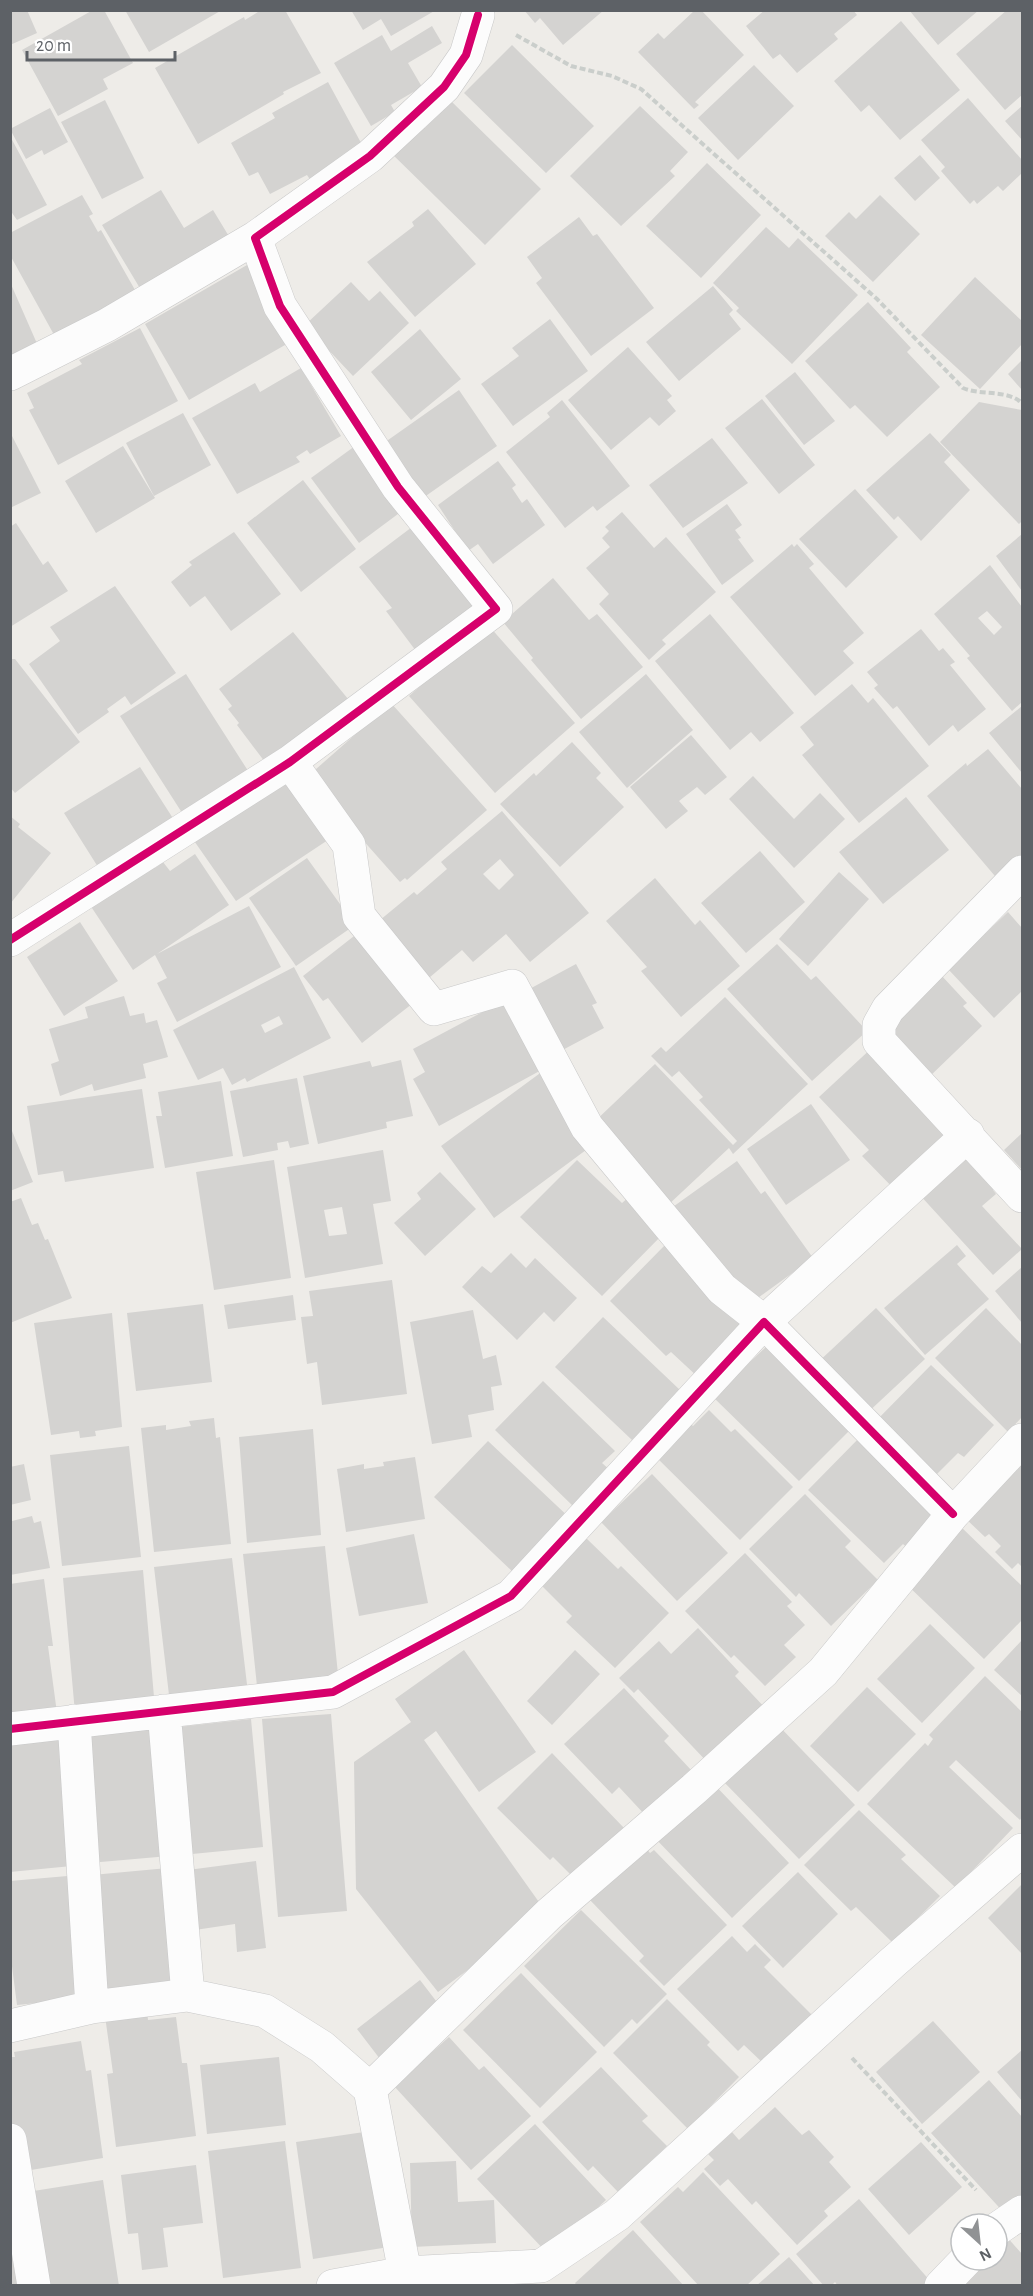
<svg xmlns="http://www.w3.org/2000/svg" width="1033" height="2296" viewBox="0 0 1033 2296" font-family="'Alegreya Sans',sans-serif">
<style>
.building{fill:#d4d3d1;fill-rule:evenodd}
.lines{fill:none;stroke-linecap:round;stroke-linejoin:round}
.minor-casing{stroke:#c9c9c9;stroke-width:34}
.path{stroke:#cacecb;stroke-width:4;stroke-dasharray:6 3;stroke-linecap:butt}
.minor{stroke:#fcfcfc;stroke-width:33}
.cycleway-casing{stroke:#fff;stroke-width:11}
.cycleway{stroke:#d6006c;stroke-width:8}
</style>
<rect width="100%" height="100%" fill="#eeece8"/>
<path class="building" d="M10,10h17l10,23 -27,12z
M93,10h11l29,53 -30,16 5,10 -50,27 -36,-66z
M125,10h97l-73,42z
M261,10h24l36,63 -38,19 1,2 -86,50 -43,-76 89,-51 1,3z
M351,10h85l-45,26 -10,-17 -18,11z
M524,10h80l-41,35 -23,-27 -5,5z
M695,10h6l43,45 -49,47 4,3 -5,4 -56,-57 20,-19 6,6z
M765,10h88l4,5 -23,19 4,5 -41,34 -17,-19 -7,5 -27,-33z
M909,10h70l-41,35z
M1007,10h15v85l-17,15 -49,-56z
M901,21l59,69 -60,50 -31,-35 -8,7 -27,-31z
M432,26l10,17 -34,20 14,24 -31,18 4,7 -24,14 -37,-63 48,-28 9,16z
M512,45l82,81 -48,47 -82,-80z
M754,65l40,41 -56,54 -40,-42z
M328,82l38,70 -55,29 -4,-6 -37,19 -12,-22 -9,4 -18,-33 44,-25 -3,-5z
M968,98l54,62v13l-19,18 -5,-5 -21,18 -3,-4 -4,4 -29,-33 4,-4 -24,-27z
M105,100l39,78 -42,21 -41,-77z
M452,102l89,87 -56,56 -97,-95 30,-29 7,7z
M640,106l48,46 -18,19 5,5 -54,50 -51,-50z
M1022,106v34l-17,-19z
M50,108l18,34 -24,13 -2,-5 -16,9 -16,-30z
M10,136l37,69 -30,15 -7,-10z
M920,155l20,23 -25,23 -21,-23z
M707,163l54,52 -60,63 -55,-52z
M161,190l23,38 29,-18 20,33 -89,52 -42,-70z
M82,195l11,19 -4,2 9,16 3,-2 38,67 -81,45 -48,-87v-22z
M880,195l40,39 -47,48 -48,-46 24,-24 7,7z
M428,209l48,55 -61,53 -48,-55 47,-36 -2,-4z
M579,217l14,19 4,-2 57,74 -63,48 -55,-73 6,-5 -15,-21z
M766,227l23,21 9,-10 60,57 -66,69 -56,-53 3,-3 -26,-25z
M247,265l45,76 -103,59 -44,-76z
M975,277l47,44v23l-42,45 -59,-54z
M10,282l32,73 -32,14z
M351,282l18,19 11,-10 29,32 -56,53 -48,-51z
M713,286l20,24 -4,4 12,15 -62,52 -33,-39z
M868,302l43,46 -4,4 33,35 -53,50 -32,-32 -5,4 -45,-48z
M550,319l38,52 -75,55 -32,-42 38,-28 -7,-8z
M140,328l38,73 -120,64 -29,-55 5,-2 -7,-15 55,-29 -3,-4z
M420,329l41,50 -50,41 -40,-48z
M628,347l44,49 -5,4 9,11 -17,15 -9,-9 -39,33 -43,-50z
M1022,360v30l-14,-16z
M301,368l40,68 -31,18 -3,-4 -11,7 4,5 -63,32 -45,-76 63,-35 5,9z
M795,372l40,49 -31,24 -39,-49z
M459,390l38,56 -77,54 -39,-55z
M762,399l53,66 -36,29 -54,-66z
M562,400l68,86 -33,25 -4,-5 -28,22 -59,-76 44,-35 -3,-4z
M979,402l43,8v111l-3,3 -79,-82z
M183,413l28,52 -57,31 -28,-53z
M10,432l31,61 -31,15z
M930,433l21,22 -7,7 26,28 -49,51 -23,-25 -4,4 -28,-30z
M712,438l36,45 -65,45 -34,-43z
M123,446l32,52 -59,35 -31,-52z
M355,446l47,65 -43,32 -48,-65z
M498,461l18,24 -4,3 10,15 5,-4 18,26 -52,39 -15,-20 -10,7 -30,-46z
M303,480l53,69 -55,43 -54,-69z
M855,489l43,48 -52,51 -47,-49z
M727,504l15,21 -7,5 6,8 -3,1 16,22 -32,24 -36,-51z
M622,512l32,36 12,-11 50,55 -54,48 4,4 -17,16 -50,-56 10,-10 -23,-26 24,-21 -8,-9 7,-7 -4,-4z
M16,523l27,42 5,-4 20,30 -58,36v-100z
M416,524l61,81 -61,46 -30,-40 6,-3 -33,-41z
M234,532l47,62 -50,37 -26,-35 -15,11 -19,-25 21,-17 -3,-3z
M1022,534v57l-26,-35z
M792,544l2,3 3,-3 17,20 -5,4 55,65 -21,18 11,12 -39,33 -85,-99z
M990,565l32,42v95l-10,9 -45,-53 3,-2 -36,-42zM987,611l15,16 -8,8 -16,-17z
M553,578l36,42 8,-6 46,53 -62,52 -50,-59 2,-2 -30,-36z
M115,586l61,87 -45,32 -6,-9 -18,13 2,3 -31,22 -49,-70 31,-23 -10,-14z
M710,614l84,99 -34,29 -9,-10 -21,18 -75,-89z
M489,626l86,97 -80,70 -86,-97z
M921,629l18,22 4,-3 12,14 -5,3 36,44 -28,23 -5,-7 -24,21 -32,-40 -4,3 -19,-21 4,-3 -11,-13z
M293,632l60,73 -82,65 -34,-45 2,-2 -11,-14 4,-3 -13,-17z
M10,659h5l65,83 -65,51 -5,-6z
M186,674l66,103 -66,42 -66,-103z
M646,674l47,56 -66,58 -48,-56z
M852,684l16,19 5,-5 56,68 -70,57 -57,-68 12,-10 -14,-18z
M391,703l96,107 -80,70 -2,-2 -5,4 -93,-105z
M1022,706v67l-33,-40z
M691,735l36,42 -22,18 -8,-8 -18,14 9,10 -22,18 -36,-42z
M572,742l29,31 -5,5 28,29 -64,60 -60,-63 34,-31 2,3z
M988,749l34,40v65l-22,28 -73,-86 39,-33 1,3z
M140,767l36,56 -73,52 -39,-62z
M278,773l56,63 -98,65 -46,-66z
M753,776l41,43 26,-26 25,26 -51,49 -65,-69z
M906,797l43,53 -66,54 -44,-52z
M502,811l87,102 -59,49 -24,-28 -33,28 -11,-12 -39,33 -49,-58 40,-33 3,3 30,-26 -6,-7zM500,859l14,16 -15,15 -16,-16z
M10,816l10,8 -2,3 33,26 -41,51z
M760,851l45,51 -59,51 -45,-50z
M195,854l34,51 -72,49 92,-48 32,61 -104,55 -20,-39 10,-5 -12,-23 -22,15 -43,-65 62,-42 3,5 8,-6 7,9z
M307,858l48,67 -59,41 -47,-68z
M839,872l30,27 -61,67 -29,-27z
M655,878l40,47 5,-5 40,46 -59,51 -40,-46 6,-4 -41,-46z
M1008,912l14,16v63l-28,27 -46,-49z
M80,922l38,59 -54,35 -37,-59z
M363,929l54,71 -55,43 -34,-45 -5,3 -20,-25z
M777,944l34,36 5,-4 51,55 -55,50 -85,-92z
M576,964l21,39 -5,2 12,23 -49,26 -33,-61z
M294,967l37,71 -84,44 -2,-4 -13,7 -9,-17 -25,12 -25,-50zM279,1016l4,8 -18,9 -4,-8z
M941,975l26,28 -4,3 19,20 -55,53 -45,-47z
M124,996l6,20 14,-3 2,10 11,-3 11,37 -25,7 3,14 -52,13 -2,-7 -32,12 -9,-32 8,-3 -10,-32 39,-11 -3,-11z
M725,997l83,87 -75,70 -4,-6 -62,58 -76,-81 64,-61 78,81 4,-4 -38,-41 4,-3 -24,-26 -7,6 -21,-21 10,-9 5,5z
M507,999l38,69 -106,58 -26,-47 12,-7 -12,-23z
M875,1045l83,86 -59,63 -37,-38 7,-6 -50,-53z
M401,1060l12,56 -27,6 1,6 -69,16 -15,-68 67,-15 2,6z
M543,1071l43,79 -92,68 -53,-72z
M297,1078l12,66 -19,4 -2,-7 -11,2 1,7 -35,7 -13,-66z
M221,1081l12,75 -68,12 -9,-52h6l-4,-24z
M142,1089l12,79 -89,14 -2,-11 -25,4 -11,-69z
M811,1104l39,56 -64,45 -39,-56z
M10,1126l23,56 -23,9z
M1022,1133v37l-18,-20z
M972,1144l33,36 -12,10 3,4 -14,12 40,43 -29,26 -75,-82z
M383,1150l8,51 -18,3 10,60 -78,14 -18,-111zM342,1207l5,27 -18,2 -5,-26z
M274,1160l17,118 -77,12 -18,-118z
M577,1160l45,43 7,-6 36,35 -63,64 -82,-79z
M737,1161l24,33 4,-3 48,67 -62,45 -81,-94z
M440,1172l36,37 -51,47 -31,-33 27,-24 -4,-6z
M21,1198l11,27 6,-2 7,17 3,-1 24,59 -62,25v-121z
M665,1245l81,84 -47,49 -28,-26 -5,4 -56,-55z
M957,1245l9,11 -9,8 32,35 -64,56 -41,-47z
M511,1253l15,15 9,-10 42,40 -23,24 -10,-10 -27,28 -55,-53 20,-21 9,7z
M1022,1267v56l-27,-32z
M392,1280l15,114 -85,11 -5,-43 -10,2 -6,-47 12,-1 -4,-25z
M293,1295l3,25 -68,9 -4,-24z
M203,1304l9,78 -76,9 -9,-78z
M876,1308l49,51 -61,57 -49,-51z
M986,1308l36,37v72l-14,15 -73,-74z
M473,1310l10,49 13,-4 6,30 -11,2 3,23 -26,5 4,22 -40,7 -22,-122z
M112,1313l10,114 -27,4 1,5 -16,2 -1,-7 -28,4 -17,-112z
M603,1317l77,73 -48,50 -77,-73z
M768,1345l86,81 -55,55 -86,-84z
M931,1365l63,60 -30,32 -6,-4 -29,29 -58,-56z
M543,1381l72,70 -13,12 9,8 -36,37 -80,-78z
M709,1410l22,22 4,-3 58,58 -53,53 -88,-87 34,-33 7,6z
M214,1418l2,20 4,-1 11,107 -77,8 -13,-124 25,-3v5l25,-4 -2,-5z
M313,1429l8,106 -74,8 -8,-106z
M863,1434l83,78 -36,38 -7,-6 -19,19 -76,-73z
M488,1441l85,80 -60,51 -79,-75z
M129,1446l12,111 -79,9 -12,-111z
M415,1457l10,62 -79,13 -9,-63 27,-5v5l20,-3 -1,-4z
M1022,1459v108l-4,-4 -6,6 -17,-17 6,-6 -12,-12 -4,3 -21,-20z
M24,1464l7,36 -21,5v-38z
M652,1474l76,79 -51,48 -76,-79z
M805,1494l46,47 -6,6 33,33 -47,46 -32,-33 -3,4 -47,-48z
M32,1516l2,7 7,-2 9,47 -40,7v-58l2,4z
M958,1524l64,62v34l-38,39 -81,-78z
M414,1534l14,69 -69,13 -13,-68z
M585,1537l33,32 3,-3 48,47 -54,55 -49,-46 6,-6 -32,-32z
M325,1546l14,138 -82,2 -14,-132z
M745,1553l47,49 -5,4 18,19 -21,20 12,12 -31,29 -31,-31 -3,3 -46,-47z
M232,1558l16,135 -54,7 -2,-9 -23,4 -15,-128z
M143,1570l11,127 -79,16 -12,-135z
M44,1579l9,67h-5l9,67 -47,6v-135z
M930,1624l45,44 -53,55 -45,-44z
M698,1628l41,44 -4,4 34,36 -58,54 -73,-77 -4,4 -15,-15 40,-37 12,13z
M1022,1640v56l-28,-26z
M464,1650l72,102 -57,40 -43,-61 -12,9 122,172 -108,80 -82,-103 -2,-127 57,-40 -16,-23z
M575,1650l25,24 -48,51 -25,-24z
M985,1676l37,36v105l-2,3 -64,-60 -7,7 64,61 -57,60 -89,-84 58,-61 3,3 5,-7 -4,-4z
M867,1687l49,47 -58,58 -48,-46z
M624,1688l45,48 -5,5 28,30 -46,45 -27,-29 -7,7 -48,-50z
M331,1714l16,197 -69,6 -16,-198z
M251,1719l12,128 -81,8 -13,-127z
M777,1724l78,81 -56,54 -78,-80z
M157,1728l12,128 -80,7 -11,-128z
M69,1735l13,130 -72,7v-132z
M552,1753l72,75 -50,50 -21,-21 -3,3 -53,-52z
M711,1781l78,82 -57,55 -79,-82z
M859,1810l47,45 -5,4 39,37 -47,47 -37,-36 -5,4 -47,-46z
M644,1846l6,7 4,-3 73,75 -63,61 -25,-25 5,-5 -55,-57z
M256,1861l10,87 -29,4 -2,-28 -40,6 -7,-60z
M168,1868l11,115 -77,8 -10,-116z
M798,1872l40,42 -55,54 -41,-42z
M79,1875l7,123 -69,7 -7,-54v-70z
M1022,1884v70l-34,-36z
M581,1910l86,84 -30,30 -5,-5 -28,28 -80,-81z
M732,1936l15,16 8,-8 16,16 -7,7 50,50 -49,48 -21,-20 -6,6 -61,-62z
M521,1973l76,79 -57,56 -77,-78z
M420,1980l23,30 -63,49 -23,-30z
M667,1999l43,43 -3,3 32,32 -51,52 -75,-76z
M147,2010l1,10 28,-3 6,46h5l9,73 -80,11 -9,-73 6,-1 -8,-57z
M933,2021l47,51 -58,52 -46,-52z
M449,2037l30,33 5,-4 47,50 -60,54 -77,-84z
M81,2041l5,30 5,-1 12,88 -84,14 -9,-51v-64h5l-1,-5z
M1022,2050v51l-25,-29z
M279,2057l7,68 -79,9 -7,-69z
M601,2067l47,49 -6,5 25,25 -49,46 -25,-26 -5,5 -46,-49z
M989,2080l33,37v85l-15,14 -76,-83z
M775,2107l27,28 7,-5 25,27 -5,5 22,25 -27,24 4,5 -31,29 -41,-44 -4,4 -24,-26 -8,7 -16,-17 10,-9 -6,-6 24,-22 7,8z
M535,2124l71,76 -58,54 -71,-75z
M371,2131l18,116 -76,12 -17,-117z
M285,2141l16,127 -78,10 -15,-127z
M921,2142l41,45 -53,48 -41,-46z
M456,2161l2,41 36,-2 2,43 -84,4 -2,-84z
M196,2165l7,58 -40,5 5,39 -26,3 -4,-37 -10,1 -7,-59z
M703,2172l77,82 -34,32h-47l-59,-64 38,-35 5,5z
M103,2180l16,106h-78l-14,-94z
M859,2199l72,83 -4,4h-89l-3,-4 -4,4h-7l-28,-32z
M10,2202l17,84h-17z
M633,2230l51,56h-107l-2,-3z
M1006,2236l16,18v32h-71l28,-26h18v-16z
M789,2257l26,29h-59z"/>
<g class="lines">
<defs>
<path id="minor" d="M10,374l97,-49 148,-87
M290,762l59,83 10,71 75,93 78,-23 75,141 135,162 42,33 204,-187
M1022,872l-134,137 -9,16v16l143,155
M10,940l280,-178 206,-153 -98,-122 -118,-181 -25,-68 115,-82 74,-69 22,-32 12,-40
M164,1711l24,284
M74,1721l18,286
M10,1729l323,-37 178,-96 253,-274 189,192
M10,2026l82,-19 96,-12 77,16 57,36 48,42 35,184
M370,2089l179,-175 145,-125 129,-117 130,-158 69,-74
M10,2140l24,146
M997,2229l25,-17
M333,2286l72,-13 136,-7 76,-51 275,-252 130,-113
M941,2286l25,-26"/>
</defs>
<use href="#minor" class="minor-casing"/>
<path class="path" d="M516,35l55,31 41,10 29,13 236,210 86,89c19,8 43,1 59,15
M852,2058l124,132"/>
<use href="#minor" class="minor"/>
<defs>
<path id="cycleway" d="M10,940l280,-178 206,-153 -98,-122 -118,-181 -25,-68 115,-82 74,-69 22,-32 12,-40
M10,1729l323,-37 178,-96 253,-274 189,192"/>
</defs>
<use href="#cycleway" class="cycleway-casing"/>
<use href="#cycleway" class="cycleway"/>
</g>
<rect width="1033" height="2296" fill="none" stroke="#5d6166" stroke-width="24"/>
<g transform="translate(979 2242) rotate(153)"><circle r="28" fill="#ffffff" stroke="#bec0c2" stroke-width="1.5"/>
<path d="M0-4.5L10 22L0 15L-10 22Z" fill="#909294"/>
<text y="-9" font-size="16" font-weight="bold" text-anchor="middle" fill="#5d6166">N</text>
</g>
<path d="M27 51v9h148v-9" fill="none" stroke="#5d6166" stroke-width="3"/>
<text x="36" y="51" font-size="18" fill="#5d6166" stroke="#ffffff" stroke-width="4.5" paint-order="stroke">20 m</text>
</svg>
